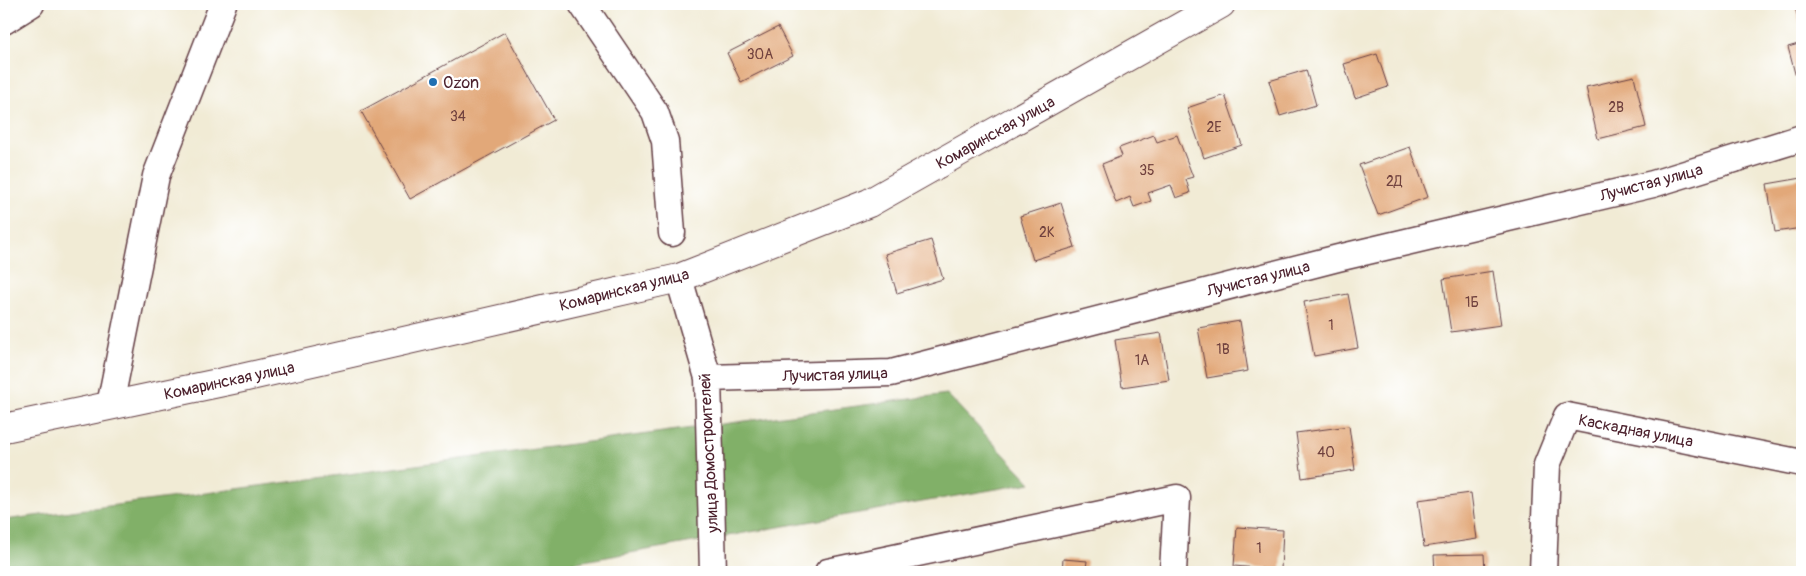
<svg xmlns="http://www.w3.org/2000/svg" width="1806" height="576" viewBox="0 0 1806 576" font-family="Pangolin,sans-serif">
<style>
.forest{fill:#81b068;stroke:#66684a}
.building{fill:#e2a879}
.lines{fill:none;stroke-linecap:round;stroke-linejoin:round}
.minor-casing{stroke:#633e44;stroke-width:29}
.tertiary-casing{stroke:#633e44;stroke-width:30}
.minor{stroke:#fff;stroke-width:26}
.tertiary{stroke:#fff;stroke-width:28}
.poi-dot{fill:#1f6fb2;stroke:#fff;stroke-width:2}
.labels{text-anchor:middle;stroke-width:4.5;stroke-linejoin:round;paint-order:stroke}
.number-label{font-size:14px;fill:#70413e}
.poi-label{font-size:16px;fill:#4a1f2b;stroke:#fff;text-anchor:start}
.street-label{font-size:16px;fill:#4a1f2b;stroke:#fff}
</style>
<rect width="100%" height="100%" fill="#fff"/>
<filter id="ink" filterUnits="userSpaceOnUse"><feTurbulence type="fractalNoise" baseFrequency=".02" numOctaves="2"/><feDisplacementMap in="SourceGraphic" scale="10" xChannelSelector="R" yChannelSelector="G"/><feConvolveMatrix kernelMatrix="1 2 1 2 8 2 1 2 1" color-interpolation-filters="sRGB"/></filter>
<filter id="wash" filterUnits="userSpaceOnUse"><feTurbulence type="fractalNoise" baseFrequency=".0096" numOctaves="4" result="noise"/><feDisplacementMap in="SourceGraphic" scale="20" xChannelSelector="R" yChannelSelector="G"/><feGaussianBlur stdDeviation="1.12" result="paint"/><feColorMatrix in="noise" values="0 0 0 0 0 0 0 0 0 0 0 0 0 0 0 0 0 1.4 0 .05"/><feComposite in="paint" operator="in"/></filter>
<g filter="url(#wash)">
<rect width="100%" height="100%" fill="#f1ebd5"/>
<path class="forest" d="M947,394l84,89 -510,89h-517v-52z"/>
<g id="blocks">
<path class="building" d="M1794,4h8v19l-2,1z
M778,27l15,29 -52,26 -14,-29z
M505,32l49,88 -144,79 -49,-88z
M1802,43v41l-4,1 -10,-38z
M1377,54l11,33 -33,11 -11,-34z
M1306,70l10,35 -36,11 -11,-35z
M1634,76l12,51 -48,12 -12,-52z
M1225,95l17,50 -38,13 -17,-50z
M1154,135l3,7 20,-7 16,42 -7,2 4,14 -14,5 -5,-13 -23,8 3,8 -17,6 -4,-10 -14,6 -14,-39 20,-8 -3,-8z
M1410,147l18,50 -50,18 -19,-50z
M1802,178v50l-27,4 -8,-48z
M1061,203l14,44 -42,13 -13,-44z
M931,240l12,39 -46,14 -12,-39z
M1493,271l8,54 -50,7 -8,-53z
M1348,294l10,54 -44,8 -10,-54z
M1240,321l8,50 -41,7 -9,-50z
M1161,333l8,47 -47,7 -7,-47z
M1349,426l6,44 -53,8 -6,-45z
M1471,493l6,46 -53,8 -6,-47z
M1237,527l46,3 -2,40 -47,-4z
M1484,554l1,18h-50l-1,-17z
M1063,559l24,2 -1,7 23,2v2h-47z"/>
</g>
</g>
<g filter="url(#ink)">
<use href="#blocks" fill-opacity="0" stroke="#633e44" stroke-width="1"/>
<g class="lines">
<defs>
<path id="minor" d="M582,4l73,108 10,29 7,92
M4,21l27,-17
M679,278l29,100 5,194
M708,378l183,-5 447,-115 315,-74 149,-46
M110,405l46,-229 67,-172
M828,572l349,-74 -4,74
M1543,572l4,-107 20,-49 235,47"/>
<path id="tertiary" d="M4,428l238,-50 437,-100 190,-75 352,-199"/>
</defs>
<use href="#minor" class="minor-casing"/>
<use href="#tertiary" class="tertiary-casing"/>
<use href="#minor" class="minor"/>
<use href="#tertiary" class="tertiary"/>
</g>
</g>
<circle class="poi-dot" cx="433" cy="82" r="5"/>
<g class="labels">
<g class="number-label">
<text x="760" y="59">30А</text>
<text x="1616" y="112">2В</text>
<text x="458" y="121">34</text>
<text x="1214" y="132">2Е</text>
<text x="1147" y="175">35</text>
<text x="1394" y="186">2Д</text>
<text x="1047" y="237">2К</text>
<text x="1472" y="307">1Б</text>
<text x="1331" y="330">1</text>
<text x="1223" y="354">1В</text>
<text x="1142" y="365">1А</text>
<text x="1326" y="457">40</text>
<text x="1259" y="553">1</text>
</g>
<g class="poi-label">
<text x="443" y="88">Ozon</text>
</g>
<g class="street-label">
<text transform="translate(995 132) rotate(-29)" y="6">Комаринская улица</text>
<text transform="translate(1651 182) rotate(-15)" y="6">Лучистая улица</text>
<text transform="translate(1258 278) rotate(-14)" y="6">Лучистая улица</text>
<text transform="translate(624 289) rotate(-14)" y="6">Комаринская улица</text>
<text transform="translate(835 374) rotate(-2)" y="6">Лучистая улица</text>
<text transform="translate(229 380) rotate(-12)" y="6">Комаринская улица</text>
<text transform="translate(1636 430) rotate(11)" y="6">Каскадная улица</text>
<text transform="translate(708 453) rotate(-93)" y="6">улица Домостроителей</text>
</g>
</g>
<rect width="1806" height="576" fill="none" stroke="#fff" stroke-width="20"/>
</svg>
